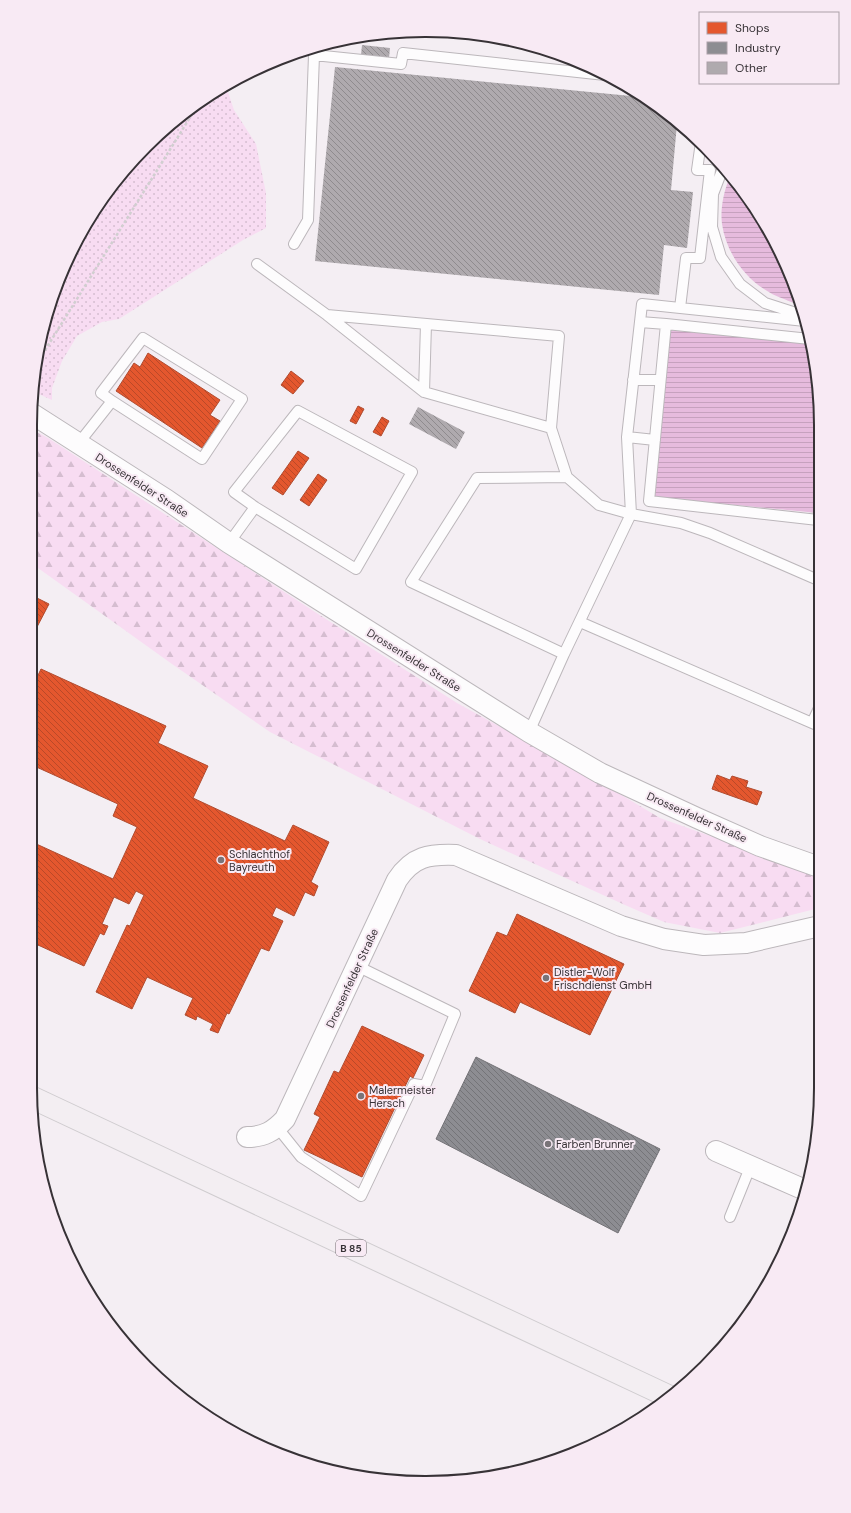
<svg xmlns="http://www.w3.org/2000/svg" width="851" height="1513" viewBox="0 0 851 1513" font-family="'DM Sans',sans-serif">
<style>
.grass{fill:url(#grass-dots)}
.forest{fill:url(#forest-firs)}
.water{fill:url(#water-rules)}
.shops{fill:url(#shops-back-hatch);stroke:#b04c30}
.industry{fill:url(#industry-back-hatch);stroke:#737276}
.building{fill:url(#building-back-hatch)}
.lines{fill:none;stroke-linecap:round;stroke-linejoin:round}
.lane-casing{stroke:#bcb7bb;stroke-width:12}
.street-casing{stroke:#bcb7bb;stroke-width:22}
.primary-casing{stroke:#cfcccf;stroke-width:24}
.path{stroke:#d1ced0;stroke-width:2.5;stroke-dasharray:3 2;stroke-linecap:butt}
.lane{stroke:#fdfcfd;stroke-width:10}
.street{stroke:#fdfcfd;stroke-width:20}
.primary{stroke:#f3eef2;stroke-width:22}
.poi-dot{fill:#797478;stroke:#f8eaf4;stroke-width:1.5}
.labels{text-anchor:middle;stroke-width:4;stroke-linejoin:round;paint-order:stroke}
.shield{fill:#f8eaf4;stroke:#71696f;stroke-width:1}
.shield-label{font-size:10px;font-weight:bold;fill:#373236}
.street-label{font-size:11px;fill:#373236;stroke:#f8eaf4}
.poi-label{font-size:11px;fill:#373236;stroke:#f8eaf4;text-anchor:start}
.rim{fill:none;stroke:#373236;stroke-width:2}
</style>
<defs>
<pattern id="grass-dots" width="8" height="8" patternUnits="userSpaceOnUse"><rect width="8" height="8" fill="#f8dcf2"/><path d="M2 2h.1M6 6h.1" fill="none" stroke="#d5bdd0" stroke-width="1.8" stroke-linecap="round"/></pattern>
<pattern id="forest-firs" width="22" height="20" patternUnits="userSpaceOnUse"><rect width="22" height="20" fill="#f8dcf2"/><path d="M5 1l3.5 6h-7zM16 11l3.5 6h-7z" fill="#d5bdd0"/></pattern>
<pattern id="water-rules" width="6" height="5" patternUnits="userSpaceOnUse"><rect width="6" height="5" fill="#e6bbdd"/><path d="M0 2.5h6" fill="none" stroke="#c6a1be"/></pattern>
<pattern id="shops-back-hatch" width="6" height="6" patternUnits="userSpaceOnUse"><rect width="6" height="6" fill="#e4572e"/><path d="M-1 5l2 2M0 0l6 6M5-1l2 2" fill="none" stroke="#ba4928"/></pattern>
<pattern id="industry-back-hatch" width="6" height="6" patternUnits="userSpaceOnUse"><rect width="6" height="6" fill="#8d8d92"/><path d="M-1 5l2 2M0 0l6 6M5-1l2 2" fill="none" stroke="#747478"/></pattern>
<pattern id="building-back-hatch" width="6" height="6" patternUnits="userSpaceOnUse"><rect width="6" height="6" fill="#afaaae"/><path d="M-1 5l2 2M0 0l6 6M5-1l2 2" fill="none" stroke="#8f8b8e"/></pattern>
</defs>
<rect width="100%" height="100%" fill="#f4eef3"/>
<path class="grass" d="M226,86l8,24 22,34 10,49v35l-23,12 -124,79 -17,3 -25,14 -15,25 -10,27v12l-20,-9 12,-68 39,-95 45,-63 57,-53z"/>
<path class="forest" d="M31,429l17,9 267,174 142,91 141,78 62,37 134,48 25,7v35l-99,25 -56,-11 -39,-17 -145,-66 -210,-107 -98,-68 -141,-101z"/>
<path class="water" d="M730,176l24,30 46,92 1,6c-6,0 -12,-3 -17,-5 -32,-11 -57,-41 -62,-75 -2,-16 2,-33 8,-48z
M669,330l142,14 7,30v139l-165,-16z"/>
<path class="shops" d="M148,353l72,47 -10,15 10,6 -18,27 -86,-57 18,-28 6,4z
M291,371l13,10 -11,13 -12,-9z
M358,406l6,3 -8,15 -6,-3z
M382,417l7,4 -8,15 -8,-4z
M298,451l11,7 -26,37 -11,-7z
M318,474l9,6 -18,26 -9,-6z
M33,596l16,8 -12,23 -5,-3v-25z
M41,669l125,57 -8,17 50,23 -15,32 92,43 8,-16 36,17 -18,40 7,4 -4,10 -9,-4 -11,24 -18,-9 -4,9 11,5 -14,30 -8,-3 -32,66 -2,-1 -9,20 -8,-3 3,-6 -16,-8 -1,4 -11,-5 8,-17 -46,-21 -15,32 -36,-17 31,-67 3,1 14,-31 -8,-4 -7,13 -15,-7 -12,27 6,2 -4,9 -4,-2 -16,33 -46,-21 -2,6 -3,-1 -1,-108 81,37 24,-52 -24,-11 5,-12 -86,-39v-77z
M717,775l13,5 2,-4 16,5 -2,6 16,5 -5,13 -45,-16z
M517,914l107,50 -34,71 -70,-33 -5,11 -46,-22 28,-59 10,4z
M362,1026l62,29 -11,23 -3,-2 -48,101 -58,-27 16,-33 -6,-3 20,-43 5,2z"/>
<path class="industry" d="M476,1057l184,92 -42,84 -182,-94z"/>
<path class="building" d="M362,45l28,3 -1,10 -28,-3z
M335,67l306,30 36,27 -6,66 22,2 -6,56 -23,-3 -5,50 -344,-34z
M418,407l47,25 -9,17 -47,-25z"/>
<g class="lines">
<defs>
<path id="lane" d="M723,168l-10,26 -1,33 9,30 19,27 25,19 31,10h7
M294,244l14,-24 6,-165 87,9 2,-11 202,22
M257,264l70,51 232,21 -8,92 16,49
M680,308l6,-50h14l10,-88h-13l4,-28
M327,315l97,77 127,36
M805,321l-163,-17 -15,133 4,77 -67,140 -153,-72 66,-104 90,-1 32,28 32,9 50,9 29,10 108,47
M640,322l26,2
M810,339l-144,-15 -17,177 169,19
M633,380h27
M424,392l2,-68
M627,437l28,3
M78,444l34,-43 90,58 40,-60 -99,-61 -42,55 11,8
M229,543l26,-36 -21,-15 64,-81 114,61 -56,97 -101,-62
M580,622l239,104
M812,723l7,-15
M529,732l35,-78
M277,1127l24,30 60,39 53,-112 11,2 30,-72 -98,-48
M730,1217l21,-52"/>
<path id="street" d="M31,413l136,87 62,43 300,189 71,41 97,45 63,28 59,21
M247,1137c17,0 27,-6 38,-18l112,-239c16,-24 32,-26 59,-25l165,71 43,13 40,6 42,-2 74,-17
M716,1151l89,39"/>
<path id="primary" d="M33,1098l637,299"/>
</defs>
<use href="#lane" class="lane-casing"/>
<use href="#street" class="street-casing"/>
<use href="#primary" class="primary-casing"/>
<path class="path" d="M37,363l162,-260"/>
<use href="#lane" class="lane"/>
<use href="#street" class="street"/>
<use href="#primary" class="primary"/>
</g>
<g class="poi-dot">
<circle cx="221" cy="860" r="4"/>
<circle cx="546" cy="978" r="4"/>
<circle cx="361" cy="1096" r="4"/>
<circle cx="548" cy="1144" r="4"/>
</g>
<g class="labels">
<rect class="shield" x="336" y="1240" width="30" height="16" rx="3"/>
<g class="shield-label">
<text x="351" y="1252">B 85</text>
</g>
<g class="street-label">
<text transform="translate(142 485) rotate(33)" y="4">Drossenfelder Straße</text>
<text transform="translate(414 660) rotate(32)" y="4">Drossenfelder Straße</text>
<text transform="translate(697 817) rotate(24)" y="4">Drossenfelder Straße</text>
<text transform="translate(352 978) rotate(-65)" y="4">Drossenfelder Straße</text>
</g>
<g class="poi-label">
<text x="229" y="858">Schlachthof<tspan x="229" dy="13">Bayreuth</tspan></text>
<text x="554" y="976">Distler-Wolf<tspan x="554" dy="13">Frischdienst GmbH</tspan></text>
<text x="369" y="1094">Malermeister<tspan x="369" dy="13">Hersch</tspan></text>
<text x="556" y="1148">Farben Brunner</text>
</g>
</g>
<path d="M0 0H851V1513H0ZM425 37H426A388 388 0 0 1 814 425V1088A388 388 0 0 1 426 1476H425A388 388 0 0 1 37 1088V425A388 388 0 0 1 425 37Z" fill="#f8eaf4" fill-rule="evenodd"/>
<path class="rim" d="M425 37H426A388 388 0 0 1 814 425V1088A388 388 0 0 1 426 1476H425A388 388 0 0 1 37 1088V425A388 388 0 0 1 425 37Z"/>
<rect x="699" y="12" width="140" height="72" fill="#f8eaf4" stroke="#aba0a8"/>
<rect x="707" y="22" width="20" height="12" fill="#e4572e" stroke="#aba0a8"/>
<text x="735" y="32" font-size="12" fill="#373236">Shops</text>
<rect x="707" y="42" width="20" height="12" fill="#8d8d92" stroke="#aba0a8"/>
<text x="735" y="52" font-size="12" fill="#373236">Industry</text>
<rect x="707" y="62" width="20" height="12" fill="#afaaae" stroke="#aba0a8"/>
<text x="735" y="72" font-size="12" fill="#373236">Other</text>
</svg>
